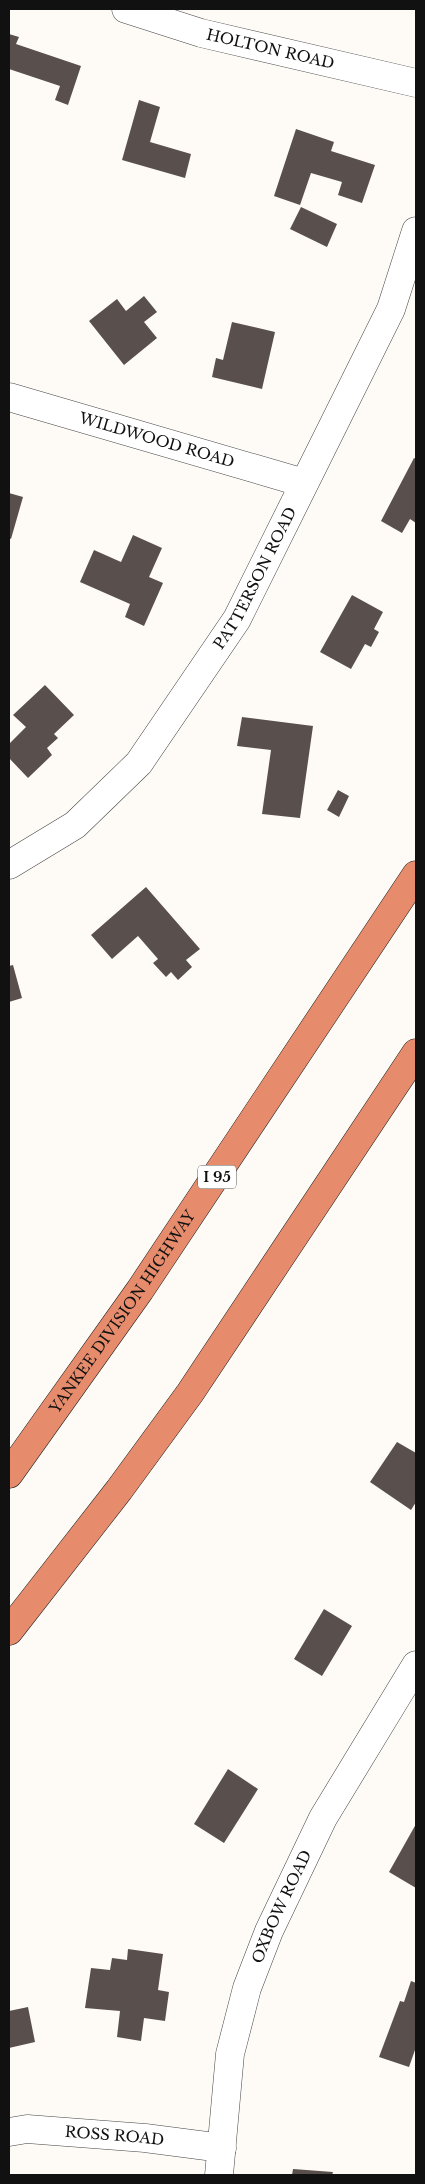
<svg xmlns="http://www.w3.org/2000/svg" width="425" height="2184" viewBox="0 0 425 2184" font-family="'Libre Baskerville',serif">
<style>
.building{fill:#59504e}
.lines{fill:none;stroke-linecap:round;stroke-linejoin:round}
.street-casing{stroke:#444;stroke-width:29}
.highway-casing{stroke:#222;stroke-width:29}
.street{stroke:#fff;stroke-width:28}
.highway{stroke:#e68c6c;stroke-width:28}
.labels{text-anchor:middle;stroke-width:5;stroke-linejoin:round;paint-order:stroke}
.shield{fill:#fff;stroke:#585858;stroke-width:1}
.shield-label{font-size:14px;font-weight:bold;fill:#111}
.street-label{font-size:15px;fill:#111;stroke:#fff}
</style>
<rect width="100%" height="100%" fill="#fefbf6"/>
<path class="building" d="M9,34l10,3 -3,7 65,22 -13,39 -13,-5 5,-14 -51,-17z
M139,100l21,7 -10,35 41,12 -6,24 -63,-18z
M296,129l38,13 -3,9 44,14 -13,38 -24,-8 4,-13 -31,-9 -11,32 -26,-9z
M301,207l36,17 -10,23 -37,-18z
M144,296l13,16 -13,10 13,16 -33,27 -35,-44 28,-22 9,12z
M232,322l43,10 -13,57 -50,-12 4,-19 7,2z
M414,458l2,1v64l-6,-4 -8,14 -21,-12z
M9,493l14,4 -12,42 -2,-1z
M133,535l29,13 -13,29 14,6 -19,43 -19,-9 5,-13 -50,-22 14,-32 27,12z
M352,595l31,17 -9,17 5,3 -8,15 -6,-3 -14,25 -31,-17z
M45,685l29,30 -20,19 4,4 -11,10 5,7 -24,23 -19,-20v-14l17,-17 -13,-12z
M242,717l71,9 -13,92 -38,-4 9,-64 -34,-4z
M338,790l11,6 -10,21 -12,-7z
M146,887l54,62 -14,11 6,7 -14,13 -7,-8 -5,5 -13,-14 5,-4 -20,-23 -26,23 -21,-24z
M13,965l9,33 -13,4v-36z
M397,1442l19,11v49l-5,8 -41,-28z
M324,1609l28,17 -30,50 -28,-17z
M228,1769l30,20 -34,54 -30,-19z
M416,1824v64l-27,-16z
M128,1949l35,5 -5,36 11,2 -4,29 -21,-3 -3,23 -24,-4 3,-26 -35,-3 6,-40 19,2 2,-12 15,2z
M411,1981l5,2v68l-1,-1 -6,17 -30,-10 21,-56 4,1z
M28,2007l7,35 -26,6v-37z
M293,2169l40,3 -1,3h-40z"/>
<g class="lines">
<defs>
<g id="street">
<path id="s1" d="M126,9l75,24 215,50"/>
<path id="s2" d="M9,397l295,86"/>
<path id="s3" d="M9,865l66,-40 64,-62 98,-144 154,-310 25,-78"/>
<path id="s4" d="M9,2132l18,-3 118,9 77,10"/>
<path id="s5" d="M219,2175l11,-121 17,-66 22,-57 54,-113 93,-153"/>
</g>
<g id="highway">
<path id="s6" d="M9,1474l131,-184 276,-415"/>
<path d="M9,1631l110,-141 71,-97 226,-340"/>
</g>
</defs>
<use href="#street" class="street-casing"/>
<use href="#highway" class="highway-casing"/>
<use href="#street" class="street"/>
<use href="#highway" class="highway"/>
</g>
<g class="labels">
<rect class="shield" x="198" y="1165.5" width="38" height="23" rx="4"/>
<g class="shield-label">
<text x="217" y="1182">I 95</text>
</g>
<g class="street-label">
<text dy="5" stroke="none"><textPath href="#s1" startOffset="150">HOLTON ROAD</textPath></text>
<text dy="5" stroke="none"><textPath href="#s2" startOffset="154">WILDWOOD ROAD</textPath></text>
<text dy="5" stroke="none"><textPath href="#s3" startOffset="385">PATTERSON ROAD</textPath></text>
<text dy="5" stroke="none"><textPath href="#s6" startOffset="198">YANKEE DIVISION HIGHWAY</textPath></text>
<text dy="5" stroke="none"><textPath href="#s5" startOffset="278">OXBOW ROAD</textPath></text>
<text dy="5" stroke="none"><textPath href="#s4" startOffset="106">ROSS ROAD</textPath></text>
</g>
</g>
<rect width="425" height="2184" fill="none" stroke="#111111" stroke-width="20"/>
</svg>
